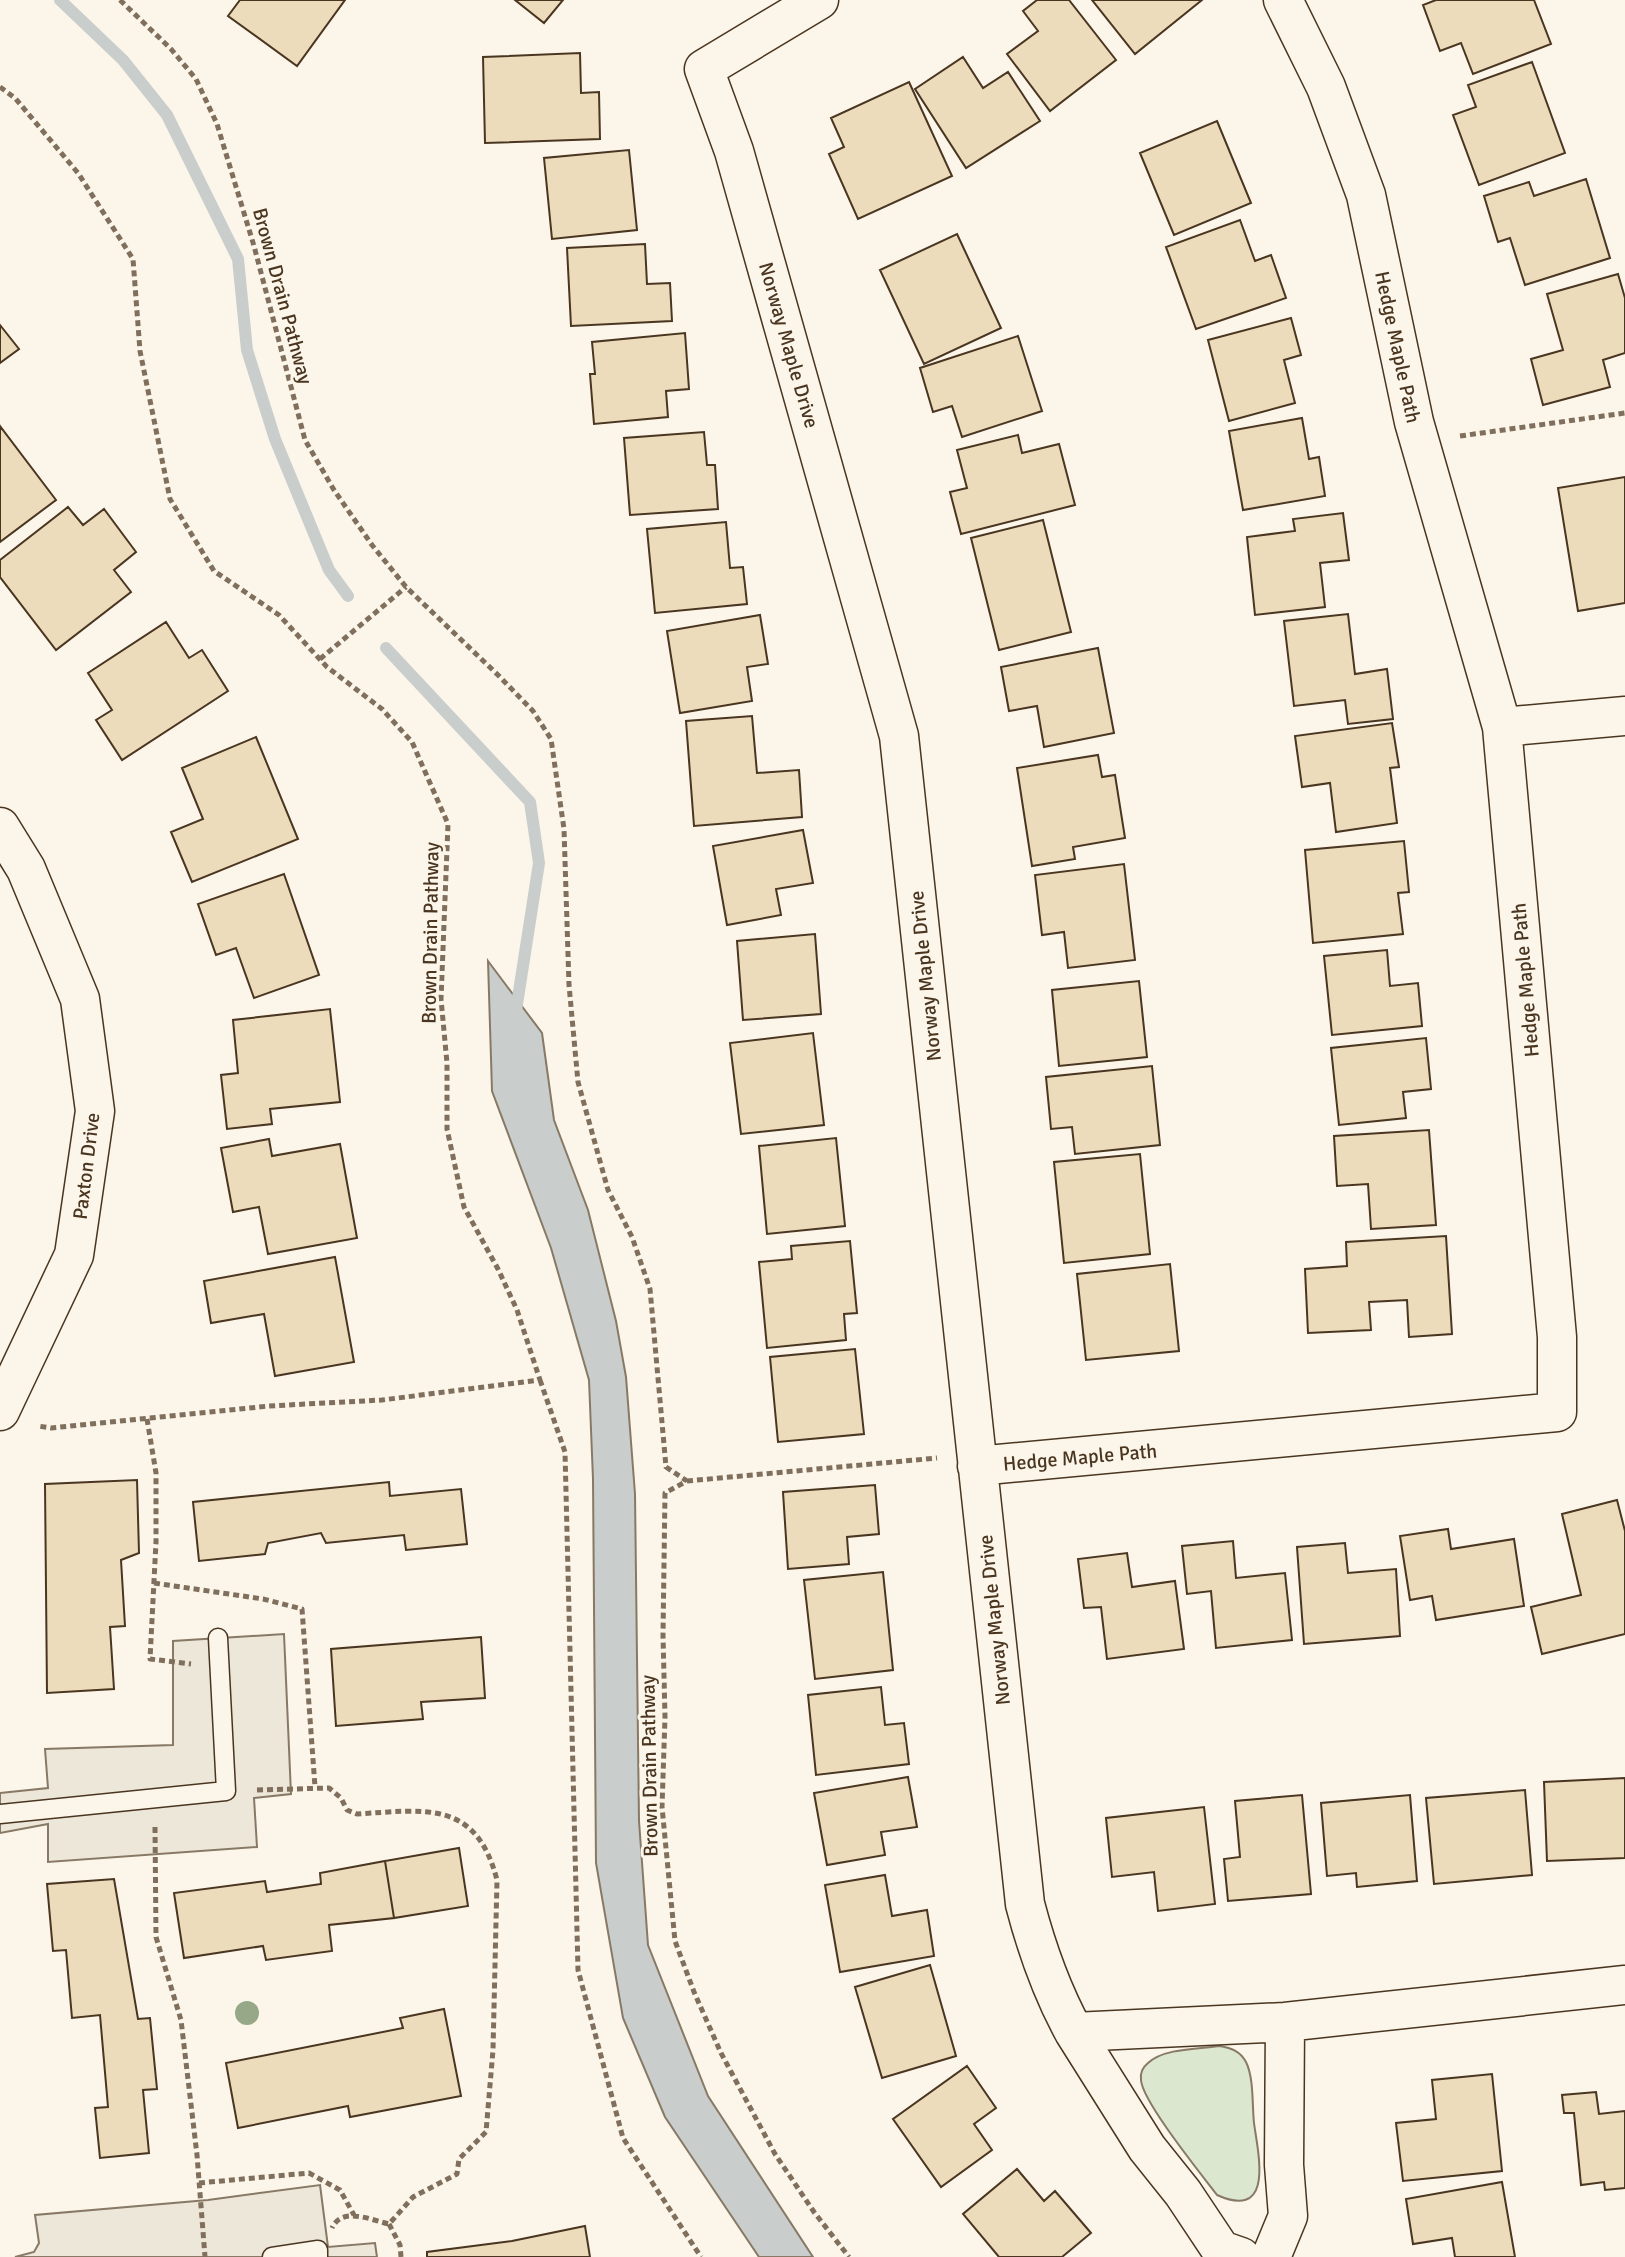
<svg xmlns="http://www.w3.org/2000/svg" width="1625" height="2257" viewBox="0 0 1625 2257" font-family="Signika,sans-serif">
<style>
.green{fill:#dce7d0;stroke:#887966;stroke-width:2}
.parking{fill:#ede7d9;stroke:#887966;stroke-width:2}
.water{fill:#c9cecd;stroke:#887966;stroke-width:2}
.lines{fill:none;stroke-linecap:round;stroke-linejoin:round}
.stream{stroke:#c9cecd;stroke-width:12}
.building{fill:#ecdcbc;stroke:#4a3520;stroke-width:2}
.lane-casing{stroke:#4a3520;stroke-width:21}
.street-casing{stroke:#4a3520;stroke-width:41}
.path{stroke:#7f6f5c;stroke-width:5;stroke-dasharray:6 4;stroke-linecap:butt}
.lane{stroke:#fbf6e9;stroke-width:18}
.street{stroke:#fbf6e9;stroke-width:38}
.tree{fill:#96a887}
.labels{text-anchor:middle;stroke-width:6;stroke-linejoin:round;paint-order:stroke}
.street-label{font-size:20px;fill:#4a3520;stroke:#fbf6e9}
</style>
<rect width="100%" height="100%" fill="#fbf6e9"/>
<path class="green" d="M1220,2046c11,2 20,5 26,16 8,16 6,43 8,61 4,30 21,98 -37,72 -16,-21 -75,-94 -76,-115 -1,-7 2,-13 7,-17 16,-15 51,-14 72,-17z"/>
<path class="parking" d="M284,1634l7,160 -37,4 3,49 -209,15v-38l-48,9v-40l48,-5 -3,-39 128,-4v-104z
M320,2185l8,62 47,-4 2,14h-362l19,-5 5,-9 -4,-28 173,-15z"/>
<path class="water" d="M488,961l54,72 12,87 34,90 28,111 10,56 9,117 4,327 9,124 60,151 105,161h-54l-94,-140 -42,-99 -27,-155 -3,-384 -4,-99 -38,-132 -59,-157z"/>
<g class="lines">
<path class="stream" d="M60,0l63,60 44,55 71,144 9,91 28,89 54,131 19,26
M386,648l144,154 9,61 -24,154"/>
</g>
<path class="building" d="M240,0h105l-48,66 -69,-50z
M515,0h48l-19,23z
M1037,0h32l47,60 -66,51 -43,-57 31,-23 -15,-20z
M1092,0h110l-67,54z
M1436,0h98l17,44 -78,30 -12,-31 -21,8 -17,-46z
M580,53l1,40 18,-1 1,47 -115,4 -2,-86z
M963,57l20,31 25,-16 32,49 -74,47 -51,-79z
M1532,62l33,91 -86,32 -26,-70 23,-8 -8,-22z
M909,82l43,94 -94,43 -29,-65 15,-7 -13,-29z
M1217,121l34,82 -77,32 -34,-82z
M629,150l8,80 -85,9 -8,-81z
M1586,179l24,79 -85,27 -15,-47 -12,4 -14,-46 45,-14 5,14z
M1240,220l15,41 16,-6 15,43 -90,31 -30,-82z
M957,234l44,94 -77,36 -44,-94z
M645,244l2,40 23,-1 2,38 -101,5 -4,-78z
M1618,274l7,24v55l-22,7 7,27 -67,18 -12,-46 32,-9 -16,-56z
M1291,318l10,37 -17,5 11,43 -66,18 -21,-81z
M0,325l19,24 -19,14z
M685,333l4,56 -23,2 2,26 -74,7 -4,-50h5l-3,-32z
M1018,336l24,75 -80,26 -10,-31 -19,6 -13,-44z
M1302,418l7,41 10,-2 6,39 -82,14 -14,-79z
M0,426l56,74 -56,42z
M704,432l3,33h8l3,44 -88,6 -6,-77z
M1018,435l4,18 37,-9 16,61 -114,29 -11,-42 17,-4 -10,-38z
M1625,477v126l-47,8 -20,-123z
M68,507l15,18 21,-16 32,43 -22,18 17,22 -75,58 -56,-73v-17z
M1343,513l6,47 -29,3 5,44 -70,8 -8,-78 48,-6 -2,-12z
M1043,520l28,112 -72,18 -28,-112z
M726,522l4,46 13,-1 4,37 -92,9 -8,-84z
M1348,614l7,60 32,-5 6,50 -45,5 -3,-24 -51,6 -10,-85z
M760,615l8,49 -21,3 5,34 -72,12 -13,-82z
M166,622l23,36 13,-8 26,41 -106,69 -26,-40 16,-10 -24,-37z
M1098,648l16,85 -70,14 -7,-41 -28,5 -8,-44z
M752,716l5,57 42,-3 3,47 -108,9 -8,-105z
M1392,723l7,44 -9,1 7,55 -61,9 -6,-49 -28,4 -7,-51z
M256,737l42,102 -106,43 -21,-50 32,-13 -21,-51z
M1098,755l4,22 13,-2 10,63 -52,9 2,12 -43,7 -15,-98z
M803,830l10,53 -37,6 5,26 -54,10 -14,-79z
M1404,841l5,51 -11,1 5,41 -90,9 -8,-93z
M1124,864l11,96 -67,8 -4,-36 -22,3 -7,-60z
M284,874l35,101 -65,23 -18,-50 -20,7 -18,-51z
M815,934l6,80 -78,6 -6,-79z
M1387,950l3,36 28,-3 4,43 -90,9 -8,-79z
M1139,981l8,76 -88,9 -7,-76z
M330,1009l10,93 -70,7 2,15 -45,5 -6,-54 17,-2 -5,-53z
M813,1033l11,92 -83,9 -11,-91z
M1426,1038l5,51 -28,3 3,26 -67,7 -8,-77z
M1152,1066l8,79 -85,9 -3,-27 -21,2 -5,-52z
M1429,1130l7,95 -65,4 -3,-45 -31,2 -3,-50z
M836,1138l9,88 -78,8 -8,-88z
M269,1139l3,17 68,-12 17,94 -89,16 -9,-47 -26,5 -12,-64z
M1140,1154l10,100 -86,9 -10,-101z
M1446,1236l6,98 -43,3 -2,-37 -38,2 2,28 -63,3 -3,-64 42,-3 -1,-24z
M850,1241l7,72 -13,1 2,26 -79,8 -8,-86 33,-3 -1,-13z
M335,1257l19,105 -79,14 -11,-62 -53,9 -7,-42z
M1170,1264l9,87 -93,9 -9,-86z
M855,1349l9,85 -86,8 -8,-85z
M137,1480l2,73 -18,7 4,66 -15,1 4,62 -67,4 -2,-209z
M389,1482l1,14 71,-7 6,55 -61,6 -2,-15 -78,8 -5,-10 -53,10 -3,11 -66,7 -6,-59z
M875,1485l4,49 -32,3 2,27 -61,5 -5,-77z
M1617,1500l8,31v103l-83,20 -11,-47 50,-12 -19,-81z
M1448,1529l3,20 63,-10 10,67 -88,14 -4,-24 -22,4 -10,-64z
M1233,1541l3,37 49,-5 7,67 -76,8 -5,-57 -24,3 -5,-48z
M1345,1543l3,30 48,-4 4,67 -96,8 -7,-97z
M1127,1553l5,34 43,-6 9,68 -77,10 -6,-52 -17,1 -6,-49z
M883,1572l10,98 -78,9 -11,-99z
M481,1637l4,61 -64,4 2,17 -87,7 -5,-77z
M881,1687l4,38 19,-2 5,41 -93,11 -8,-80z
M908,1777l9,50 -36,5 4,23 -58,10 -13,-72z
M1625,1778v80l-78,3 -3,-79z
M1525,1790l7,85 -98,9 -8,-86z
M1302,1795l9,99 -83,7 -4,-42 16,-2 -5,-56z
M1410,1795l7,86 -60,6 -1,-14 -29,3 -6,-73z
M1204,1807l11,97 -57,7 -4,-39 -42,5 -6,-59z
M459,1848l9,58 -74,12 -9,-57z
M385,1861l9,57 -65,7 3,26 -66,9 -3,-14 -79,12 -10,-65 91,-12 2,11 54,-8 -1,-11z
M885,1875l7,41 35,-6 7,46 -94,16 -15,-87z
M114,1879l24,140 12,-1 7,71 -14,1 6,63 -49,5 -5,-50 13,-1 -8,-92 -28,3 -6,-68 -13,1 -6,-67z
M930,1965l26,91 -74,22 -27,-91z
M444,2009l17,87 -111,21 -2,-11 -110,22 -12,-65 177,-35 -3,-10z
M967,2066l29,42 -22,16 18,26 -51,37 -48,-68z
M1492,2074l10,97 -99,10 -7,-58 40,-4 -4,-39z
M1596,2092l3,22 26,-3v77l-20,2 -1,-8 -23,3 -7,-72h-10l-2,-18z
M1017,2169l27,32 11,-10 36,42 -29,24h-63l-36,-43z
M1502,2182l13,75h-60l-3,-19 -39,6 -7,-45z
M585,2226l5,31h-163v-5l85,-11z"/>
<g class="lines">
<defs>
<path id="lane" d="M0,1814l226,-23 -8,-153
M272,2257l46,-7v7"/>
<path id="street" d="M819,0l-115,69 30,82 165,585 126,1168c12,46 26,86 49,128l211,-10 340,-37
M1502,727l123,-11
M0,827l26,42 54,130 15,112 -21,144 -74,156
M977,1466l580,-54v-75l-55,-610 -88,-305 -48,-227 -40,-108 -43,-87
M1074,2032l73,116 36,45 38,57 20,7
M1271,2257l17,-41 -4,-51 1,-143"/>
</defs>
<use href="#lane" class="lane-casing"/>
<use href="#street" class="street-casing"/>
<path class="path" d="M120,0l51,49 25,30 21,45 37,122 51,194 29,50 38,55 34,42 92,88 35,36 18,28 13,90 5,156 9,97 30,108 24,47 18,52 16,178 21,14 -22,12 -2,142 2,82 -3,90 13,134 19,51 27,61 54,101 39,58 35,45
M0,87l15,11 63,75 55,86 7,92 30,148 44,72 65,44 48,52 55,42 30,33 36,82 -7,175 6,64v66l17,78 34,62 19,41 23,70 -158,20 -113,6 -218,22 -13,-2
M1460,436l165,-23
M320,659l86,-72
M540,1380l25,72 13,518 45,168 78,119
M147,1419l9,54v69l-6,117 41,5
M687,1481l250,-23
M154,1583l109,16 39,10 13,178
M257,1790l72,-2 12,10 6,12 10,4c68,-4 119,-15 140,66l-4,170 -7,82 -27,27 -2,15 -44,23 -24,27c-18,-4 -47,-18 -57,4
M155,1827l1,110 25,83 16,135 8,102
M199,2183l110,-10 31,17 14,25
M389,2224l11,21 1,12"/>
<use href="#lane" class="lane"/>
<use href="#street" class="street"/>
</g>
<circle class="tree" cx="247" cy="2013" r="12"/>
<g class="labels">
<g class="street-label">
<text transform="translate(283 296) rotate(75)" y="7">Brown Drain Pathway</text>
<text transform="translate(789 345) rotate(74)" y="7">Norway Maple Drive</text>
<text transform="translate(1398 347) rotate(78)" y="7">Hedge Maple Path</text>
<text transform="translate(430 933) rotate(-89)" y="7">Brown Drain Pathway</text>
<text transform="translate(925 976) rotate(-96)" y="7">Norway Maple Drive</text>
<text transform="translate(1525 980) rotate(-95)" y="7">Hedge Maple Path</text>
<text transform="translate(86 1166) rotate(-83)" y="7">Paxton Drive</text>
<text transform="translate(1080 1457) rotate(-5)" y="7">Hedge Maple Path</text>
<text transform="translate(994 1620) rotate(-96)" y="7">Norway Maple Drive</text>
<text transform="translate(649 1766) rotate(-91)" y="7">Brown Drain Pathway</text>
</g>
</g>
</svg>
